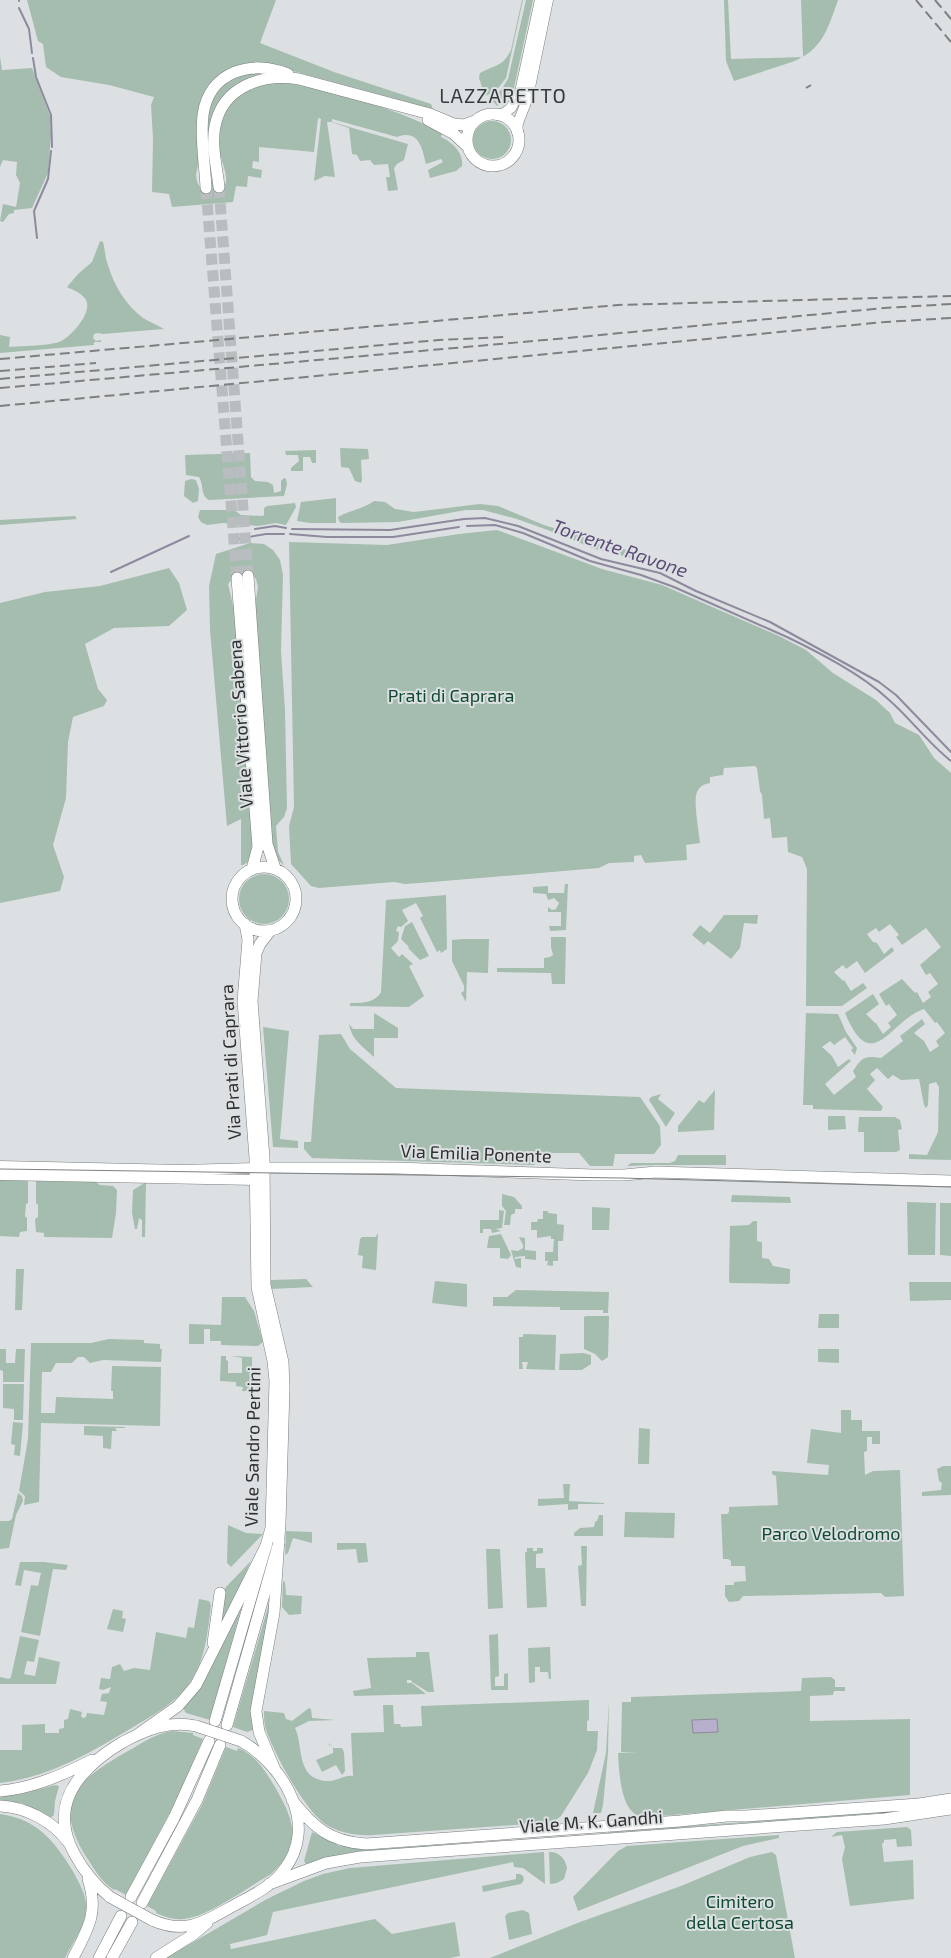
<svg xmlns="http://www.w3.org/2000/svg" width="951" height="1958" viewBox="0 0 951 1958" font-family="'Exo 2',sans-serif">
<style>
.green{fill:#a5bdaf}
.water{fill:#b8afcc;stroke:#8f899e}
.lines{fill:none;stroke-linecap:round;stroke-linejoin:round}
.stream{stroke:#8f899e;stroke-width:2}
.primary-tunnel{stroke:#b9bdbf;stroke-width:11;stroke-dasharray:11 5.5;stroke-linecap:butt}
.secondary-casing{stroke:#7a7e7f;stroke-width:11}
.primary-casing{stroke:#7a7e7f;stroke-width:12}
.trunk-casing{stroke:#7a7e7f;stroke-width:12}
.secondary{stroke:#fff;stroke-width:10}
.primary{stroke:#fff;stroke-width:11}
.trunk{stroke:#fff;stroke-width:11}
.tram{stroke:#7d7f81;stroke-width:1}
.rail{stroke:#7d7f81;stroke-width:2;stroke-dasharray:10 5;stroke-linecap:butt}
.primary-bridge-casing{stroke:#7a7e7f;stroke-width:12;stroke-linecap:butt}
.primary-bridge{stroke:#fff;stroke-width:11}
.labels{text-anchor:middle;stroke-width:4;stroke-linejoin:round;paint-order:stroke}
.park-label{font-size:18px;fill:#0f4931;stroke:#dce0e2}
.street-label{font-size:18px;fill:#2f3031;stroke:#dce0e2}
.water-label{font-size:19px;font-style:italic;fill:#5b4c78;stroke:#dce0e2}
.quarter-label{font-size:20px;letter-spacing:1px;fill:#373a3c;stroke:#dce0e2}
</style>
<rect width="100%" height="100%" fill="#dce0e2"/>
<path class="green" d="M27,0h249l-16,43 74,29 97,32 2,5 -166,-45 -53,20 -18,91c1,6 1,11 7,13l8,-4 1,-6 1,6 10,2 3,-3c1,-10 -3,-17 -5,-26 -4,-14 -3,-32 4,-45 9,-18 31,-30 50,-30 16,0 31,5 46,8 43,10 83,23 122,43l-2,4c11,5 23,16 21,29l-6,5 -26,7 -2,-8 15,-8 -2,-3 -15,5c-4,-16 -7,-35 -29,-27l-65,-18v3l76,22 -4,16 -7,4 -3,4 4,22 -10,1 -2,-14h4l-2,-13 -14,1 -4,-5 -10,1 -3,-6 -5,-1 -3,-26 -18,-6h-4l8,55 -10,-1 -11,5 7,-62 -3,-1 -4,34 -55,-5v15l-6,-1 -1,7 10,2 -1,8 -13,-2 -1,11 -11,-1 -3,16 -61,5 -3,-13 -17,-2 1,-53 -2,-34 3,-8 -45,-12 -48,-8 -15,-10 -3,-23 -5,-3z
M522,0h1l-17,78 -10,13 -11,5 -6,-18 1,-5c14,-8 23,-6 31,-23z
M526,0h7l-19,88 -4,10 -4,-1 -9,9 -7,-8 11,-8 7,-11z
M724,0h4l3,59 72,-2 -2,-57h37c-10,28 -15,50 -46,62l-58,19 -8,-20z
M0,57l2,13 30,-2 18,48 1,19 -3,38 -16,35 -18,2v3l-5,1 -6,8 -3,-1 3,-17 13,3 4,-24 -4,-8 1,-13 -14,-2 -3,7z
M272,73l-21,4 -22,14 -21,52 -1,-25 4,-16 11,-17 16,-11z
M473 140a19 19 0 1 1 38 0a19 19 0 1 1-38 0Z
M100,241l3,1c2,7 2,16 5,23 6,21 18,40 35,53 6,4 15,7 21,11l-61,5 -5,-1 -4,1 -1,4 3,3 5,-1v2h-7v3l-94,8v-18l10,2 -1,10c12,-1 39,-1 50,-5 11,-4 34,-29 27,-42 -4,-7 -13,-10 -19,-13l11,-13 14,-12z
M340,448l28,1 1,10 -8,1 1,20 -1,3 -6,-2 -6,-13 -8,-1z
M316,450v13h-4l-2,-6h-7v14h-12v-3l8,-7 -1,-6h-12l-1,-4z
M250,453l1,24 4,4 13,1 5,3 1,8 7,-2v-10l3,-3 2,1 1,5 -3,12 -75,4c-9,-5 -5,-15 -10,-23l-13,-2 -1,-20z
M191,479l5,1 3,9 -1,12 -5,2 -9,-7 1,-15z
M336,498v25h-26l-13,-2 4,-19z
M374,501l11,1 10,7 19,3 66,-8 18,2 46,19 45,14 10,5 47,10 4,3 -2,5 -53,-13 -39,-16 -39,-14 -34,-9h-17l-68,12 -57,1 -2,-2 -1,-4c12,-7 25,-8 36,-16z
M295,503l1,4 -10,18 -10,-2 -18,3 -35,-3 -16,2 -6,-3 -3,-5 2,-7h34l7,5 21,1 2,-1v-7l3,-2z
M75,516l2,3 -77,6v-5z
M497,530l105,39 60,16 117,51 27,14 27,23 43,27 14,13 5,10 24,12 15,23 17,15v387l-42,-1v-5l18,1 11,-23 1,-45 -3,-5 -7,2 -1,21 -2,3 -2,-3 -5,-26 -18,1 -8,-5 -5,4 -11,-11 -7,6 5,6 -8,9 16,18 -2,4 -68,-2v-4h-10l3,-92 32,1 8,18 11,16 -2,7 -4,-5 2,-2 -8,-11 -11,8 -4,-4 -8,6 10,9 6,11 11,-8 2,2 -26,23 9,11 22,-18 -3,-6c10,-15 12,-15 28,-13l22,-17 -3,-5 22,-17 3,5 -11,9 10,8 6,11 9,-6 -3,-5 9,-8 -8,-11 -2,1 -11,-14c-34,11 -52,69 -79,4l28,-19 6,10 -13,10 9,9h1l7,11 8,-7 -3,-4 9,-8 -8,-11 -3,2 -7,-12 23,-15 13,14 2,-1 6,11 8,-6 -3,-5 10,-8 -8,-11 -4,2 -6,-10 21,-18 -15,-19 -24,17 -6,-8 3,-2 -9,-11 -11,8 -3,-4 -9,6 6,8 4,1 7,11 8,-7 2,4 -29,22 -8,-12 -11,8 -3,-4 -9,7 9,9 1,-1 7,11 12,-8 4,5 -25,18h-36l1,-137 -5,-12 -14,-5 -1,-15 -15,1 -2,-20 -6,1 -2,-24 -2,-4 -3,-23 -2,-2 -31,2 -1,7 -13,2v6c-6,1 -10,3 -13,9 -4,10 2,39 3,51l-14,2 1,15 -42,3 -4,-8 -7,1v6l-25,1 -10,5 -167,14 -27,2 -11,-2 -75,6 -8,-2 -20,-22 -2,-38 5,-19 -5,-265 98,3 72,-11z
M250,543l14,1 9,6 7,10 3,15 -2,76 4,59 2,98 -3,9 -8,9 2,26 6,13 -6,-5 -5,-7 -18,-248 3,-18 -2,-8 -3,-3 -20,2 -5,6 6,25 19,243 -5,10 -5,3h-2v-46l-14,7 -17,-196 -1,-44 7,-32z
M169,568l10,15 8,27 -18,16 -55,2 -29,16 13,45 9,11 -3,6 -31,11 -5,25 -2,56 -13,47 11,32 -4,14 -60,12v-300l45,-11 55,-6z
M239 899a25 25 0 1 1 50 0a25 25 0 1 1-50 0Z
M565,884h3l-2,46 -16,1 -1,-5h12v-14h-13v-5l4,3 4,-1 3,-6 -5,-5 -6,2 -2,-6 -13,-1v-6l15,-1v7h16z
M446,895l1,54 -6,4 -1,-3 -3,2 -17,-34 3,-2 -7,-13 -14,7 6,11 -7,6 -3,-1 -2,5 3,1 -1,9 -7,7 8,9 3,-3 11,10 -4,2 15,30 -15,11 -59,-1v-3c12,0 25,0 31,-11l5,-92z
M724,915h34l-1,9 -13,-1 -4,25 -9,11 -23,-18 -4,4 -12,-10 8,-10 10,8z
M412,922l17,34 -9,4 -12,-12 1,-1 -8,-8 4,-13z
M551,937h14l1,1 -1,46h-13l-1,-11 -54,-1v-4h47v-10l6,-1 3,-2 -2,-8z
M464,939h25l-1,34 -21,-1 -1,30 -5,-9 3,-2v-5l-12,-25v-21z
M374,1013l24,15v10h-24v19c-11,-10 -23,-18 -25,-33l4,5h21z
M263,1027l26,4 -9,108 18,2v7l-25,-1z
M341,1034l9,15 46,39 244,9 20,29 1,19 -7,9h-39l-2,12h-23l-11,-13h-37l-8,12 -222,-7 -8,-9v-7h7l8,-107z
M715,1090l-1,40 -36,2v-6l21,-26 5,3z
M661,1094l-3,5 17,14 -9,14 -17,-27 2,-3z
M828,1116h17l1,13 -18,1z
M859,1117h36l5,3 2,9 -4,1 2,20 -4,2h-32v-20h-6z
M678,1155h48v10h-71l-28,1 4,-3h39l5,-2z
M0,1180h28v23l-2,1 -1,12 2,2v13l-7,1 -1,5 -19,-1z
M36,1181l60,1 4,3 13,1 4,4 -1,23 -4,25 -68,-1v-4l-8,-1 -1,-13 3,-2v-12l-2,-2z
M146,1182l-1,55h-3v-17l-3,-2 -2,11h-2l-3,-16 1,-23z
M502,1194l12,3 8,9v3h-7v4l-4,2 -1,10h-6l2,-14 -4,-5z
M732,1195l58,2 1,6 -60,-1z
M907,1202l29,1 -1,52h-27z
M940,1203h11v53l-11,-1z
M592,1207l18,1 -1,22h-17z
M499,1210l5,1 -2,17 -6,1 5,2 -9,2 -1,-4h-8v4h-3v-13h19z
M543,1211h5v2l9,1v10l7,1 -1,16h-5v20h-5v5l-6,-1 1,-4h-3v-9h8l1,-13h-3v-3l-14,2v-8h-6v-8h6l1,-3h5z
M753,1221h4v20l5,1v16l7,1 4,7 17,3v14l-2,1 -58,-1 -1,-2 1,-55 19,-1z
M377,1234h1l-2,36 -14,-2 1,-12 -5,-1 2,-16 2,-2h14z
M501,1234l10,21 -3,4 -8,-1v-10h-13l2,-12z
M519,1237l6,1v12l11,1v9l-11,-1v-3l-10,1v2l6,-1v10l-5,-1 -5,-17 7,1 5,-3v-3z
M16,1269h8l-2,41h-7z
M306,1279l7,8 -42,2v-9z
M435,1281l32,3v23l-35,-4z
M909,1282h42v18l-41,1z
M516,1290l93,2 -1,21h-5v-3h-43v-3l-67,-1v-9h14z
M222,1297h23l9,14 9,31 -5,4 -37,-1v-4h-11v-12h-6v15h-15v-20l32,1z
M819,1314h20v14h-21z
M586,1316h23l-1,41 -6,4 -7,-7 -11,-5v-32z
M523,1334l33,1 -1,35 -29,-1 2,-7h-6l1,7h-4v-32h4z
M109,1339l35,1v3l16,1v5h2l-1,13 -58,-2 -13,3 -6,-6h-6l-6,6h-16l-5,9h-9l-1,41h14l1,-16 57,2v-8h-2l1,-25 49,1 -1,59 -119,-3 -2,79 -15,3 1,-9 -6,-5 9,-52 3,-96h60z
M0,1349h6v14h9l1,-14h9l-1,33h-21v-11l-3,-1z
M818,1349h21v14l-21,-1z
M583,1353l8,2v9l-9,6h-23l1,-16z
M221,1356h5v4l2,1v12h14v-15l-11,-2 21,1v34h-10l1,-4 -7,-1v-4l-16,-1z
M3,1384h21l-1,36h-9v-11l-11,-1z
M841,1410h10v10h11v11h18v13h-8v-7h-5v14l-3,1 1,23 8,-4 27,-1 4,126 -19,1 -4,-4 -134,3h-4l-4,5 -10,1 -4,-6v-11h9v-3l12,-1 -1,-15h-14v-5l-3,-2h-5l-2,-45h6l2,-2v-5l49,-2 -2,-29 -4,-2v-3l56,4 1,-10 -22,-2 4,-34 30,4z
M13,1422l10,1 -3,33 -6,-1 1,-10 -4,-1z
M84,1426l41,1v1h-10l2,3h-5l-1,18 -8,-1v-12l-19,-1z
M639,1428l11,1 -1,35h-11z
M943,1466h8v29l-29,1v-4l19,-2 1,-7 -3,-2 -2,-12z
M563,1484h7l-1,17 35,2v1h-26v5l-10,1v-6l-30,2v-7l26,-1z
M18,1493l4,3 1,5 -7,14 -7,33 -9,1v-28h9l3,-2z
M625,1512l50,1 -1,25 -50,-1z
M599,1515h4v21h-29v-3l6,-5 14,-1 1,-5 2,-1z
M228,1525l18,8 17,1 -32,33 -4,-4z
M286,1531l26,1v11l-19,-5 -5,15 -3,2z
M337,1543h29l2,19 -10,1 -2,-14 -19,1z
M581,1546h6l-1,60h-5l-3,-40 4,-1z
M527,1548h6v3h4v-3h6v5l-7,1v14h9l2,39 -20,1 -2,-56h2z
M486,1549h14l3,59 -15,1z
M251,1561l-29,64 -1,1 4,-38z
M20,1562h24l24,3 -2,5 -13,-1 -13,67 -19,-4 10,-47 7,1 3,-13 -17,-3 -3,16 -6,-1z
M283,1581l2,1 1,13 16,1 -1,18 -12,1 -7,-8z
M244,1598l-34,122 -24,-7 -3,-5z
M199,1599l10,2 2,4c-3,25 -5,52 -19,74 -15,24 -39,36 -62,50 -42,25 -81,48 -130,54v-33h22v-25l23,-1v9h14v-4l5,-1v-8l4,-1 2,-10 12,3 -1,4 2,2 3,-1 1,-4 17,2 3,-13 -7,-1 2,-7 7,-1 2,-6 -8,3 -4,-1 2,-11 9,1 2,-12 8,-3 4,7 10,-3 16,2 6,-38 30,6 2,-11 6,1z
M270,1600l-17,130 -6,2 -14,-5z
M113,1609l10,2 -1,7 4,1 -3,13 -16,-3z
M498,1634l1,42 -4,1v9h9v-12l4,-1v17h-17l-2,-55z
M20,1636l19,4 -5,22 -7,-1 -3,13 11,2 4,-19 21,5 -4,22h-56v-7l9,2 2,-2z
M550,1647l1,32h-2l-1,-7h-8v-5h-5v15l-6,1 -1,-35z
M416,1652h13l5,40h-6l-16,-10 -1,-2h-4v3h5l14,11 -72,2 -1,-5 18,-3 -4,-30 49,-1z
M831,1677l4,3v7h10v4h-11l-1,4 -23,1v25l100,-2v76l-250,21c-7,0 -18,2 -23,-1 -17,-8 -18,-46 -19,-62l19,-1h-16l1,-50h9v-5l170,-6 1,-13z
M589,1700v20l-2,1v10h11l-1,19 -9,23 -27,43 -5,4 -14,3 -169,12c-16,1 -34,-2 -48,-11 -21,-15 -50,-69 -59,-94 -2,-6 -2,-13 -2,-19l20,2 2,6 6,2 17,-13 2,1 1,9 24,2 -27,1 -14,7c9,18 0,51 32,53 10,1 17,-7 26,-5l-2,-43 33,-1 -1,-27h10l1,19h6l1,3 21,-1 -1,-20z
M609,1700l-1,53 -5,52 -2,8h-8l13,-60z
M172,1731l21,2v2l10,4 -28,64 -49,92 -11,-6 -1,1c-14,-9 -20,-22 -29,-35 -31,-53 -11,-72 36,-100 17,-9 32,-21 51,-24z
M328,1743l6,5h8l2,4 1,19 -3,4 -6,-10 -14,7 -6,-12 17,-7v-6l-4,-2z
M226,1747l11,4 1,-3c19,8 27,23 37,39 19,33 29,58 -4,87 -21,12 -60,40 -82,44 -12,3 -22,0 -33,-5v-2l-9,-5 55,-101z
M55,1785l4,1 -4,15 -1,14 -4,3 -29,-15 -21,-3v-3l29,-5z
M895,1811v1l-287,21 1,-1z
M0,1814c38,5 55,28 74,59 6,12 13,23 12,36 0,17 -14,35 -21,49h-65z
M907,1827l4,3 1,16 -15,1 -1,-8 -12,1v3h-2l2,19 29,-2 1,39 -64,7 -8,-47 3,-12 -3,-12 -11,2 6,-5z
M312,1832l27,14 26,4 137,-9 -154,12 -42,11 -2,-3z
M779,1835v3l-36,8 -165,65 -5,-14 45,-46 9,-5z
M544,1852l1,32 -22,-16 -9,-1 -1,-5 -240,50 -6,23 -37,9 1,5 144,-30 17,15 63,-12 5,34 -10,2h-284l101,-59 37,-18 19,-7 27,-6z
M549,1852c10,0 16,6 18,16l-3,11 -7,4 -7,1z
M772,1852l4,3 19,103h-305l90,-36 101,-36 69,-29z
M516,1874h4l3,2 1,4 -3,4 -38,8 -1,-6 34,-7z
M523,1910l6,3 3,21 -23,6 -4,-24 3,-3z"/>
<path class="water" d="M717,1719l1,13 -25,1 -1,-13z"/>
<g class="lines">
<path class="stream" d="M19,1v-1
M19,8l10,21 3,24
M33,58l3,19 15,38 1,32
M37,238l-3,-27 14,-32 3,-28
M467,526l28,-1 28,8 67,28 51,14 33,12 113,50c33,16 74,37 101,62 22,19 40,44 63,62
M255,529l20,-3 11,2
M292,529l98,1 74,-11 21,-1 33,8 83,33 59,14 36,18 74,31 109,60 17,13 55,57
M290,534l37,3h66l66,-10
M237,539l29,-5h18
M111,572l78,-36"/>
<path class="primary-tunnel" d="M219,187l29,389
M206,188l31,390"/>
<defs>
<path id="secondary" d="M497,115l7,-2 7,-5 9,-16 20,-92
M517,132l1,-9 10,-26 20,-97
M0,1166l182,4 73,-2
M0,1175l261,5"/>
<path id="primary" d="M467 140a26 26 0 1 1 52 0a26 26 0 1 1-52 0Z
M428,120l26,14 14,13
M219,187c-2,-19 -8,-42 -4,-61 8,-40 48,-53 84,-47l131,35 24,10 10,1 11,-4
M206,188c-1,-24 -6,-50 -3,-73 6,-44 49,-56 85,-41
M248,576l19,268 8,24
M237,578l21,269 -6,22
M232 899a32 32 0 1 1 64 0a32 32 0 1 1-64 0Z
M270,931l-10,13 -4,9 -4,48 12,157 1,127 18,77 1,26 -4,135 -6,90 -18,98 3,21 16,38
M257,1168h139l197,7h31l32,-3 295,9
M213,1643l7,-50
M137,1735l41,-29 18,-21 70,-139 5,-18 4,-147 -2,-20 -16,-74 -2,-129 -12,-157 5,-61 -3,-16
M0,1791c33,-3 63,-16 92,-31
M292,1800c21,27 38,42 74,44l314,-23 47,-5h19l173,-12 32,-5
M0,1806c25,1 53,15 68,36
M269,1884l57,-21 34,-6 524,-38 67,-10
M110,1897c-15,-12 -27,-27 -36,-44 -27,-50 7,-86 49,-111 23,-12 46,-22 73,-16
M152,1920c33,15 52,2 81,-14 18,-10 38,-19 50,-35 37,-45 1,-106 -42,-130
M73,1958c15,-29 26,-46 15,-79
M156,1958l38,-24 13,-11"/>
<path id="trunk" d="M215,1721l51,-175
M227,1725l52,-183
M131,1897l43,-79 35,-77
M142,1903l55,-103 23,-55
M99,1958l22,-42
M112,1958l20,-36"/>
</defs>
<use href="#secondary" class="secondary-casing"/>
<use href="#primary" class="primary-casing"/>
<use href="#trunk" class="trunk-casing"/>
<use href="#secondary" class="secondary"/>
<use href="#primary" class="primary"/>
<use href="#trunk" class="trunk"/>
<path class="tram" d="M0,1169l621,9 330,9"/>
<path class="rail" d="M916,0l35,42
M935,0l16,19
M806,88l5,-3
M0,359l618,-54 333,-9
M0,371l96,-8
M0,379l439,-39 66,-3
M0,388l579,-51 305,-29 67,-4
M0,406l885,-84 66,-4"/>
<defs>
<path id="primary-bridge" d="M196,1726l45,15
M110,1897l42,23"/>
</defs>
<use href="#primary-bridge" class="primary-bridge-casing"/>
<use href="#primary-bridge" class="primary-bridge"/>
</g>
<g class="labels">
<g class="park-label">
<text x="451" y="702">Prati di Caprara</text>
<text x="831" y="1540">Parco Velodromo</text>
<text x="740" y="1908">Cimitero<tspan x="740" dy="21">della Certosa</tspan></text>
</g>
<g class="street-label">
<text transform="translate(241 724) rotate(-94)" y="6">Viale Vittorio Sabena</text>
<text transform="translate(231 1062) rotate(-93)" y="6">Via Prati di Caprara</text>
<text transform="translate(476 1154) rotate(2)" y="6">Via Emilia Ponente</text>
<text transform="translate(253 1447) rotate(-89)" y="6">Viale Sandro Pertini</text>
<text transform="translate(591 1822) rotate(-4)" y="6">Viale M. K. Gandhi</text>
</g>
<g class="water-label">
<text transform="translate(620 548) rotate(19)" y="7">Torrente Ravone</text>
</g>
<g class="quarter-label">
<text x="503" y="103">LAZZARETTO</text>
</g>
</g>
</svg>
